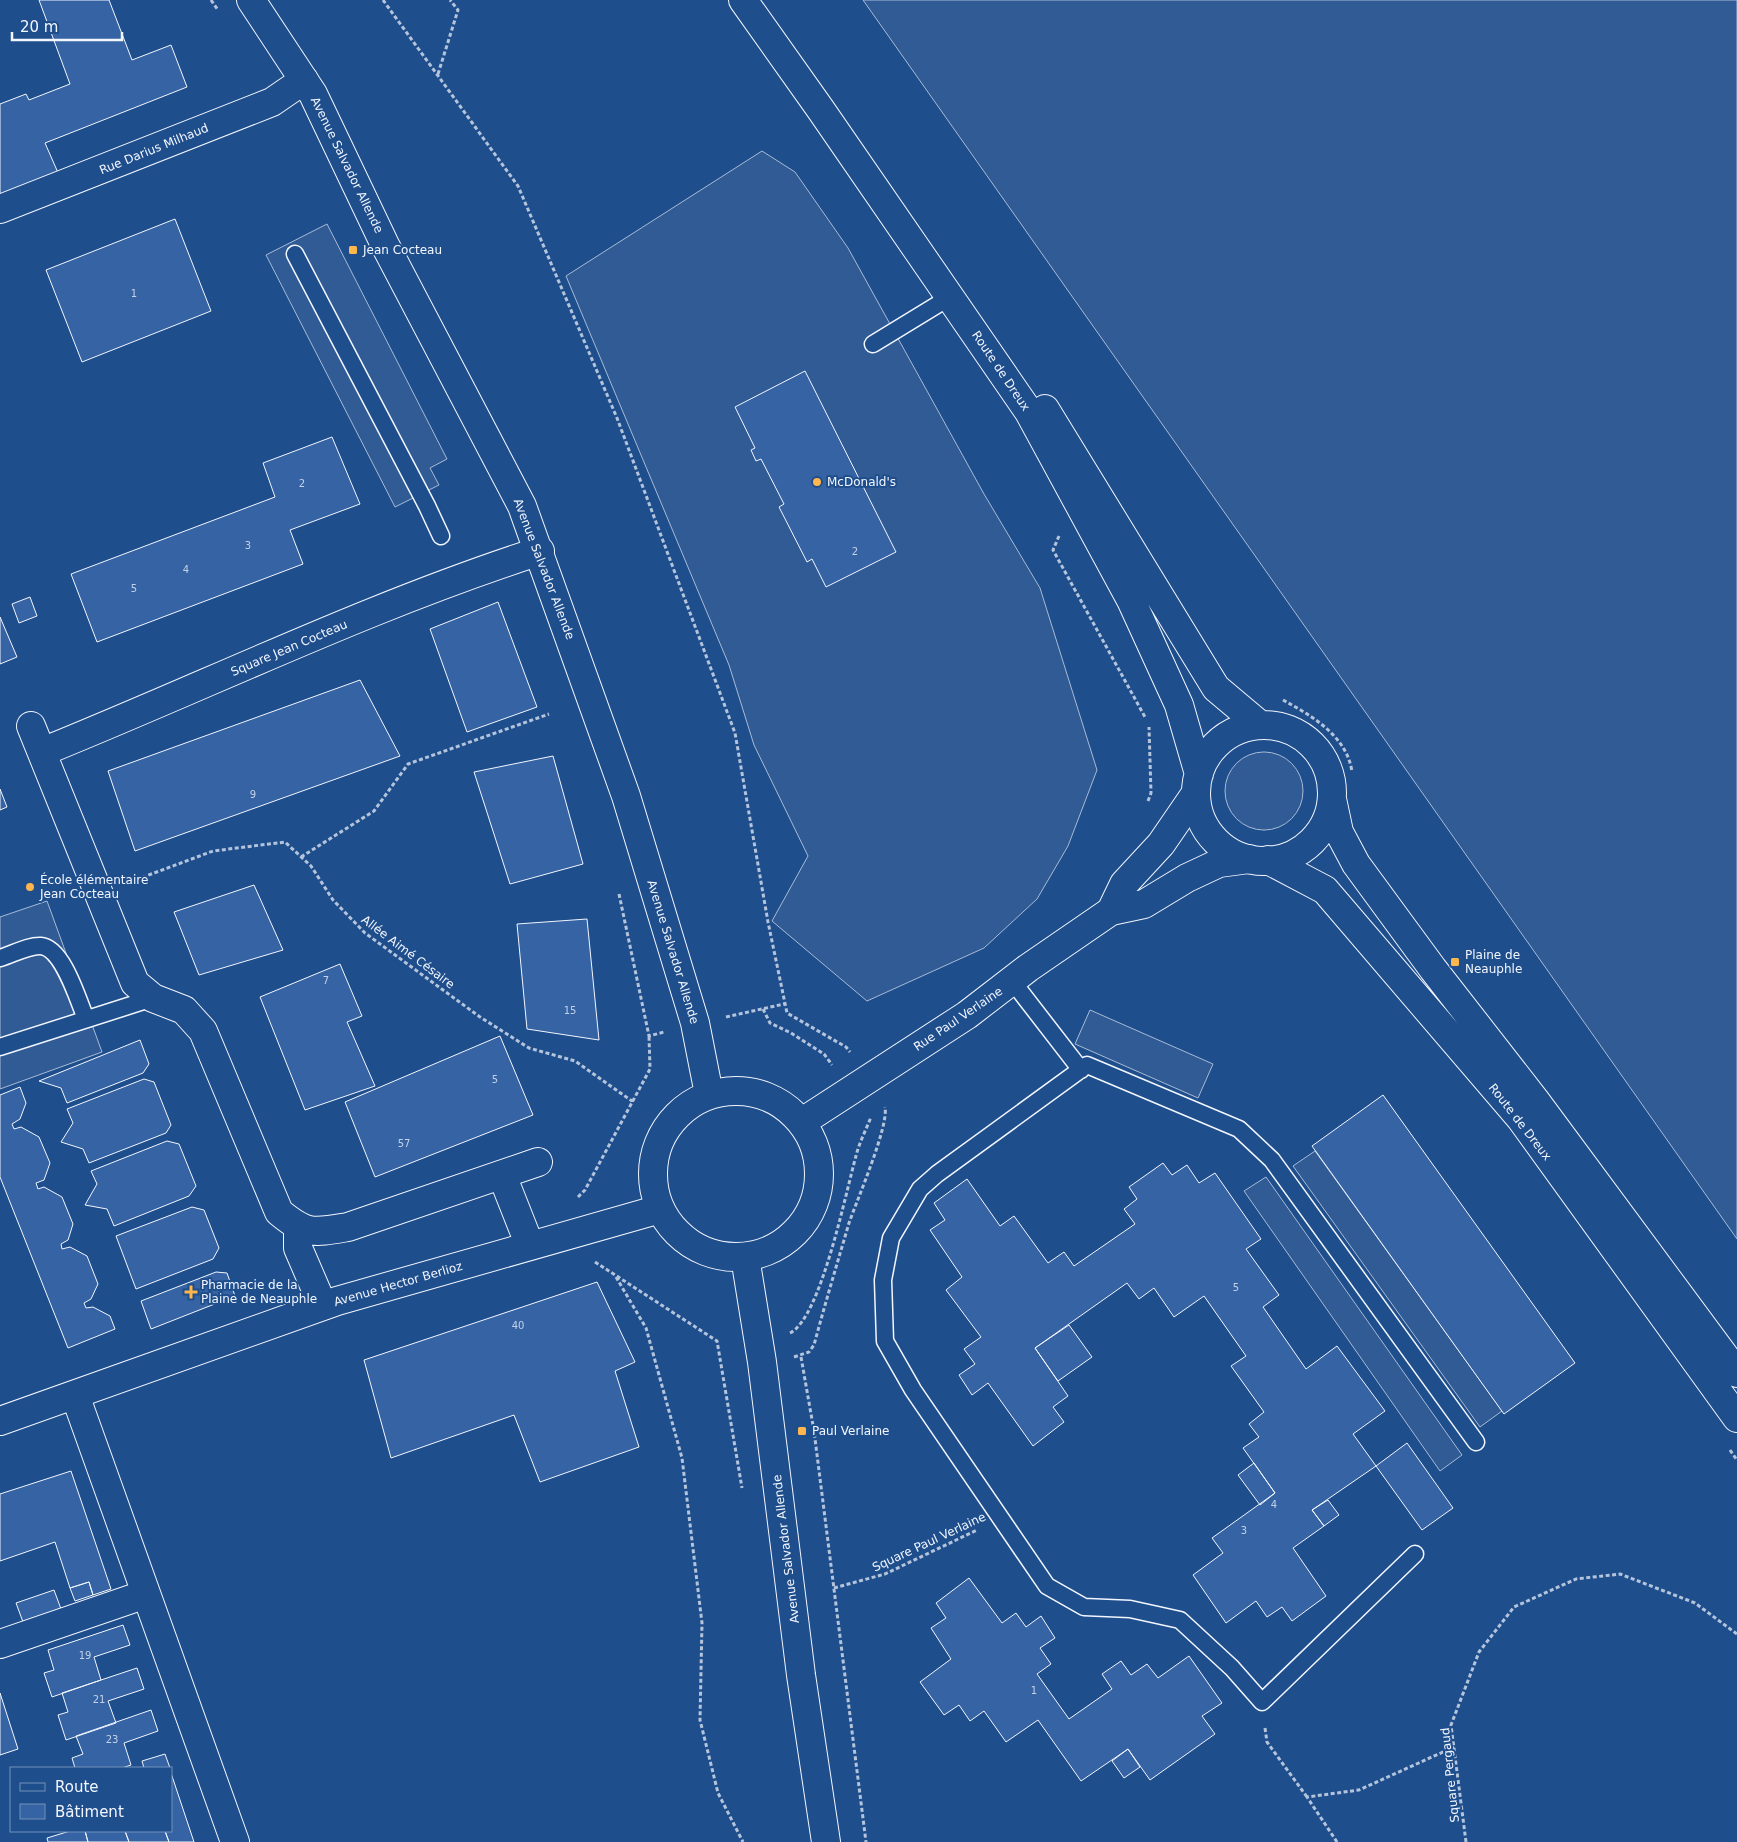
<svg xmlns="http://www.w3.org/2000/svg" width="1737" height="1842" viewBox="0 0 1737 1842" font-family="'DejaVu Sans',sans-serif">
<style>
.built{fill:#305b95;stroke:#a8bbd7}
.building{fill:#3563a3;stroke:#f2f6ff}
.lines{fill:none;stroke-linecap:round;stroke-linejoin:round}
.lane-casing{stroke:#f2f6ff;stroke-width:19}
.street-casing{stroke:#f2f6ff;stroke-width:30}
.secondary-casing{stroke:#f2f6ff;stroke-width:30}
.primary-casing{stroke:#f2f6ff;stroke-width:30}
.path{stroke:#b3c4dc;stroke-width:3;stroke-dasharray:4 2.5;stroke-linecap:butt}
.lane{stroke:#1f4e8c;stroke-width:16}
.street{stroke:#1f4e8c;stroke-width:28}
.secondary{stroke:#1f4e8c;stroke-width:28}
.primary{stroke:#1f4e8c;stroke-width:28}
.poi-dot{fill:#ffb74d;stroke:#1f4e8c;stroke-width:2}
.labels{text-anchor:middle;stroke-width:4;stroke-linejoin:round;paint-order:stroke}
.number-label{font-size:10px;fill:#c3d1e8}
.street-label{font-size:12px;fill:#f2f6ff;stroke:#1f4e8c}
.poi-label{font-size:12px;fill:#f2f6ff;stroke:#1f4e8c;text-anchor:start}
</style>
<rect width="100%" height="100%" fill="#1f4e8c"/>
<path class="built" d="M863,0h874v1239z
M762,151l33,21 53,76 136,246 56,94 57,182 -29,76 -31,53 -53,49 -117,53 -95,-80 36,-65 -54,-111 -25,-80 -163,-389z
M327,224l120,235 -17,9 9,17 -44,22 -129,-252z
M1225 791a39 39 0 1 1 78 0a39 39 0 1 1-78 0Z
M47,901l55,151 -102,37v-172z
M1090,1010l123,54 -15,34 -123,-54z
M1315,1151l187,260 -22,16 -187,-261z
M1266,1177l196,278 -22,16 -196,-280z"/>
<path class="building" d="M39,0h70l23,60 39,-15 16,42 -142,56 14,32 -59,23v-94l26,-10 3,6 41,-16z
M175,219l36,92 -129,51 -36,-92z
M805,371l91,181 -70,35 -14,-28 -5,3 -28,-55 5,-3 -23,-45 -5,2 -5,-11 4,-2 -20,-41z
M332,437l28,67 -70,26 13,34 -206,78 -26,-68 204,-77 -12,-34z
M30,597l7,19 -18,7 -7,-19z
M498,602l39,105 -70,25 -37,-103z
M0,617l17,40 -17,7z
M360,680l40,76 -265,95 -27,-80z
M553,756l30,108 -73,20 -36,-112z
M0,789l7,18 -7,3z
M254,885l29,65 -84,25 -25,-63z
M587,919l12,121 -72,-11 -10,-105z
M340,964l22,52 -15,6 28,64 -70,24 -45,-113z
M500,1036l33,79 -158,62 -30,-75z
M140,1040l9,24 -6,9 -76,30 -6,-15 -22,-7z
M144,1079l10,3 17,43 -5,8 -77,30 -6,-14 -22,-7 12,-19 -6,-14z
M20,1087l6,16 -6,16 -8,5 2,5 7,-2 18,10 11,26 -6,17 -8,3 2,6 6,-2 18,10 11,27 -5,16 -7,4 1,5 8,-2 17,9 11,28 -7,15 -7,4 2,5 7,-1 17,9 5,13 -47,19 -68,-171v-82z
M1383,1095l192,268 -71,51 -192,-268z
M167,1141l12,3 17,42 -7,10 -75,30 -7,-17 -22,-4 12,-21 -6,-13z
M1163,1163l9,12 15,-10 12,18 16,-10 46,66 -15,10 33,46 -16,12 43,62 31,-23 48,65 -32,23 23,32 -64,44 12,16 -31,22 33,48 -34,25 -10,-14 -15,10 -11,-16 -30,22 -33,-48 30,-22 -11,-15 63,-45 -32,-45 16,-11 -10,-13 15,-12 -33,-46 15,-10 -42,-60 -30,21 -20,-29 -15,11 -12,-16 -92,65 33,48 -15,11 11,15 -31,24 -45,-63 -16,12 -13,-20 16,-11 -11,-15 17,-12 -35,-47 16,-13 -32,-47 15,-10 -11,-17 33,-24 33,47 14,-10 34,47 16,-11 10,14 61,-42 -11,-15 13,-10 -8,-12z
M192,1207l12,3 15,38 -6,11 -77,30 -20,-53z
M216,1272l11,1 8,23 -84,33 -10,-28z
M597,1282l38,80 -20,9 24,76 -99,35 -26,-67 -123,43 -27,-98z
M1069,1325l23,32 -34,24 -23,-33z
M1407,1443l46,65 -31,22 -46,-64z
M1254,1463l21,30 -15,12 -22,-30z
M71,1471l40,118 -18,6 -4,-13 -19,6 -15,-46 -55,19v-67z
M1328,1500l11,15 -15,11 -12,-16z
M969,1578l33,45 14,-10 10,14 15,-11 14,22 -15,10 11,16 -14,10 32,45 43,-30 -10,-15 19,-13 10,14 16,-11 11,14 31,-22 33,47 -20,13 13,18 -65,46 -22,-31 -47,32 -43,-61 -32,22 -22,-31 -14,10 -11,-16 -15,10 -24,-33 31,-23 -20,-31 15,-10 -10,-15z
M89,1582l4,13 -18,6 -5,-13z
M54,1590l7,19 -38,13 -7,-19z
M123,1625l7,20 -36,12 7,23 -49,17 -8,-24 10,-3 -6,-20z
M137,1668l7,21 -36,12 8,22 -50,17 -8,-25 10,-3 -6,-19z
M0,1693l18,56 -18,6z
M151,1710l7,21 -34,12 7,22 -9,3h-47l-3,-10 11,-4 -7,-18z
M1128,1749l12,18 -16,11 -12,-17z
M165,1754l5,14h-26l-2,-7z
M171,1773l23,69h-25l-4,-11h6z
M70,1831h15l3,11h-40l-1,-4z
M85,1831h40l4,11h-41z
M125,1831h40l4,11h-40z"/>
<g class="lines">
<defs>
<path id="lane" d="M295,254l132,252 14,30
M873,344l77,-47
M0,958c11,-3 29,-13 41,-12 22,2 37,54 45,73
M1013,982l68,88
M0,1047l153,-49
M1415,1554l-153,148 -30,-34 -52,-48 -50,-11 -46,-2 -37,-21 -134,-196 -28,-49 -2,-61 8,-42 29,-49 17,-15 150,-109 152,64 33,31 204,282"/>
<path id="street" d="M0,209l272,-107 32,-22
M31,726l104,257 18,15 31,12 19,21 76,181c28,23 34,21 69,15l190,-65
M42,752c166,-67 327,-146 498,-201
M502,1175l28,71
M298,1228v20l25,58
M745,1257l17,105 39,313 25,167
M75,1395l160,447
M0,1421l337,-120 323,-92
M0,1644l146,-50"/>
<path id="secondary" d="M251,0l62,94 72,151 137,261 104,290 69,227 14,71
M1111,911l13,-27 37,-40 35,-51
M653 1174a83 83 0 1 1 166 0a83 83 0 1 1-166 0Z
M802,1122l165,-107 61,-47 83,-57 33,-7 43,-26 32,-15 30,-4"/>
<path id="primary" d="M743,0l78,110 208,302 102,188 48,105 20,69
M1045,409l171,279 44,37
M1196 793a68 68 0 1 1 136 0a68 68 0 1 1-136 0Z
M1332,799l7,33 17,32 77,105 102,131 202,273
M1268,860l57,30 196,229 216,299"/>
</defs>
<use href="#lane" class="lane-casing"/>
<use href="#street" class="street-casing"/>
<use href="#secondary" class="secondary-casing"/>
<use href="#primary" class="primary-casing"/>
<path class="path" d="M211,0l7,10
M383,0l135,186 99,232 118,315 33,189 19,91 59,34 4,5
M438,74l20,-64 -8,-10
M1059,536l-6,14 92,167
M1283,700c29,16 64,36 69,72
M1148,801l3,-8 -2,-66
M301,857l73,-46 34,-47 141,-50
M130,882l83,-31 72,-9 26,24 22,34 32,33 115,84 49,31 46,13 57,40
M619,894l30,142 15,-4
M763,1009l7,14 21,10 33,21 8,11
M726,1017l58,-13
M578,1197l7,-7 65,-121 -1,-33
M595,1262l122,79 25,147
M616,1277l30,51 36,130 20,165 -2,97 18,73 25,49
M790,1333c31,-15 56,-142 66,-177 3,-13 10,-26 15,-39
M794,1357l15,-5 5,-7c11,-41 23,-81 35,-122 8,-23 40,-97 36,-116
M801,1357l13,74 52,411
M1730,1450l7,10
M834,1588l51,-14 92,-44
M1265,1728l2,14 40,55
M1337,1842l-30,-45 52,-7 95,-43
M1466,1842l-15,-117 28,-73 35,-45 62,-28 44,-5 75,29 42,31"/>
<use href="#lane" class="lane"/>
<use href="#street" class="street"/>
<use href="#secondary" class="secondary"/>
<use href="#primary" class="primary"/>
</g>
<g class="poi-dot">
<rect x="348" y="245" width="10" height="10" rx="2.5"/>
<circle cx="817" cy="482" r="5"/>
<circle cx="30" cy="887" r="5"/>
<rect x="1450" y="957" width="10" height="10" rx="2.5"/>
<path d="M188.5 1284.5h5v5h5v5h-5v5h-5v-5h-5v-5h5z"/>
<rect x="797" y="1426" width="10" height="10" rx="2.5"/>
</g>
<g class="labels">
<g class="number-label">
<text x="134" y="297">1</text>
<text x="302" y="487">2</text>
<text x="248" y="549">3</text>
<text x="855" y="555">2</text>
<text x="186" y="573">4</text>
<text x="134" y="592">5</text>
<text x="253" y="798">9</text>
<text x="326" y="984">7</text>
<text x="570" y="1014">15</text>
<text x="495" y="1083">5</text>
<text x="404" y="1147">57</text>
<text x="1236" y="1291">5</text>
<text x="518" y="1329">40</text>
<text x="1274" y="1508">4</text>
<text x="1244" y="1534">3</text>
<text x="85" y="1659">19</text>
<text x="1034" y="1694">1</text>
<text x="99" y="1703">21</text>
<text x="112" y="1743">23</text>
</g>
<g class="street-label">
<text transform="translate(154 149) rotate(-22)" y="4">Rue Darius Milhaud</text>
<text transform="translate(347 165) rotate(64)" y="4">Avenue Salvador Allende</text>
<text transform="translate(1001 371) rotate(56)" y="4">Route de Dreux</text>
<text transform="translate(544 569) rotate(69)" y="4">Avenue Salvador Allende</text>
<text transform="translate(289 648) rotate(-23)" y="4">Square Jean Cocteau</text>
<text transform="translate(408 952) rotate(37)" y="4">Allée Aimé Césaire</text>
<text transform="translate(673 952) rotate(73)" y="4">Avenue Salvador Allende</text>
<text transform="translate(958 1019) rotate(-34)" y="4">Rue Paul Verlaine</text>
<text transform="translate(1520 1122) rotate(52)" y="4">Route de Dreux</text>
<text transform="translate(398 1284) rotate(-16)" y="4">Avenue Hector Berlioz</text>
<text transform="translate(929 1542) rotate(-25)" y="4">Square Paul Verlaine</text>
<text transform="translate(786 1549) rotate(-97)" y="4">Avenue Salvador Allende</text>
<text transform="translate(1450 1775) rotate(-96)" y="4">Square Pergaud</text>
</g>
<g class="poi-label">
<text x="363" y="254">Jean Cocteau</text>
<text x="827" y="486">McDonald's</text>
<text x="40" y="884">École élémentaire<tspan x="40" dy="14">Jean Cocteau</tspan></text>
<text x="1465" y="959">Plaine de<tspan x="1465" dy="14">Neauphle</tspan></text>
<text x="201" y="1289">Pharmacie de la<tspan x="201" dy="14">Plaine de Neauphle</tspan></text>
<text x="812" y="1435">Paul Verlaine</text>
</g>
</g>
<rect x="10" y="1767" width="162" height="65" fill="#1f4e8c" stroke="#7391ba"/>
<rect x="20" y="1783" width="25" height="8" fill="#1f4e8c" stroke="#7391ba"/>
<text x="55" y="1792" font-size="15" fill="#f2f6ff">Route</text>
<rect x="20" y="1804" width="25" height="15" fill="#3563a3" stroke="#7391ba"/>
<text x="55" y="1817" font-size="15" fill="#f2f6ff">Bâtiment</text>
<path d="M12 32v8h110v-8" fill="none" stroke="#f2f6ff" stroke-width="2.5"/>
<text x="20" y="32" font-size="15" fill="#f2f6ff" stroke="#1f4e8c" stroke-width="4" paint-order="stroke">20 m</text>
</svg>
